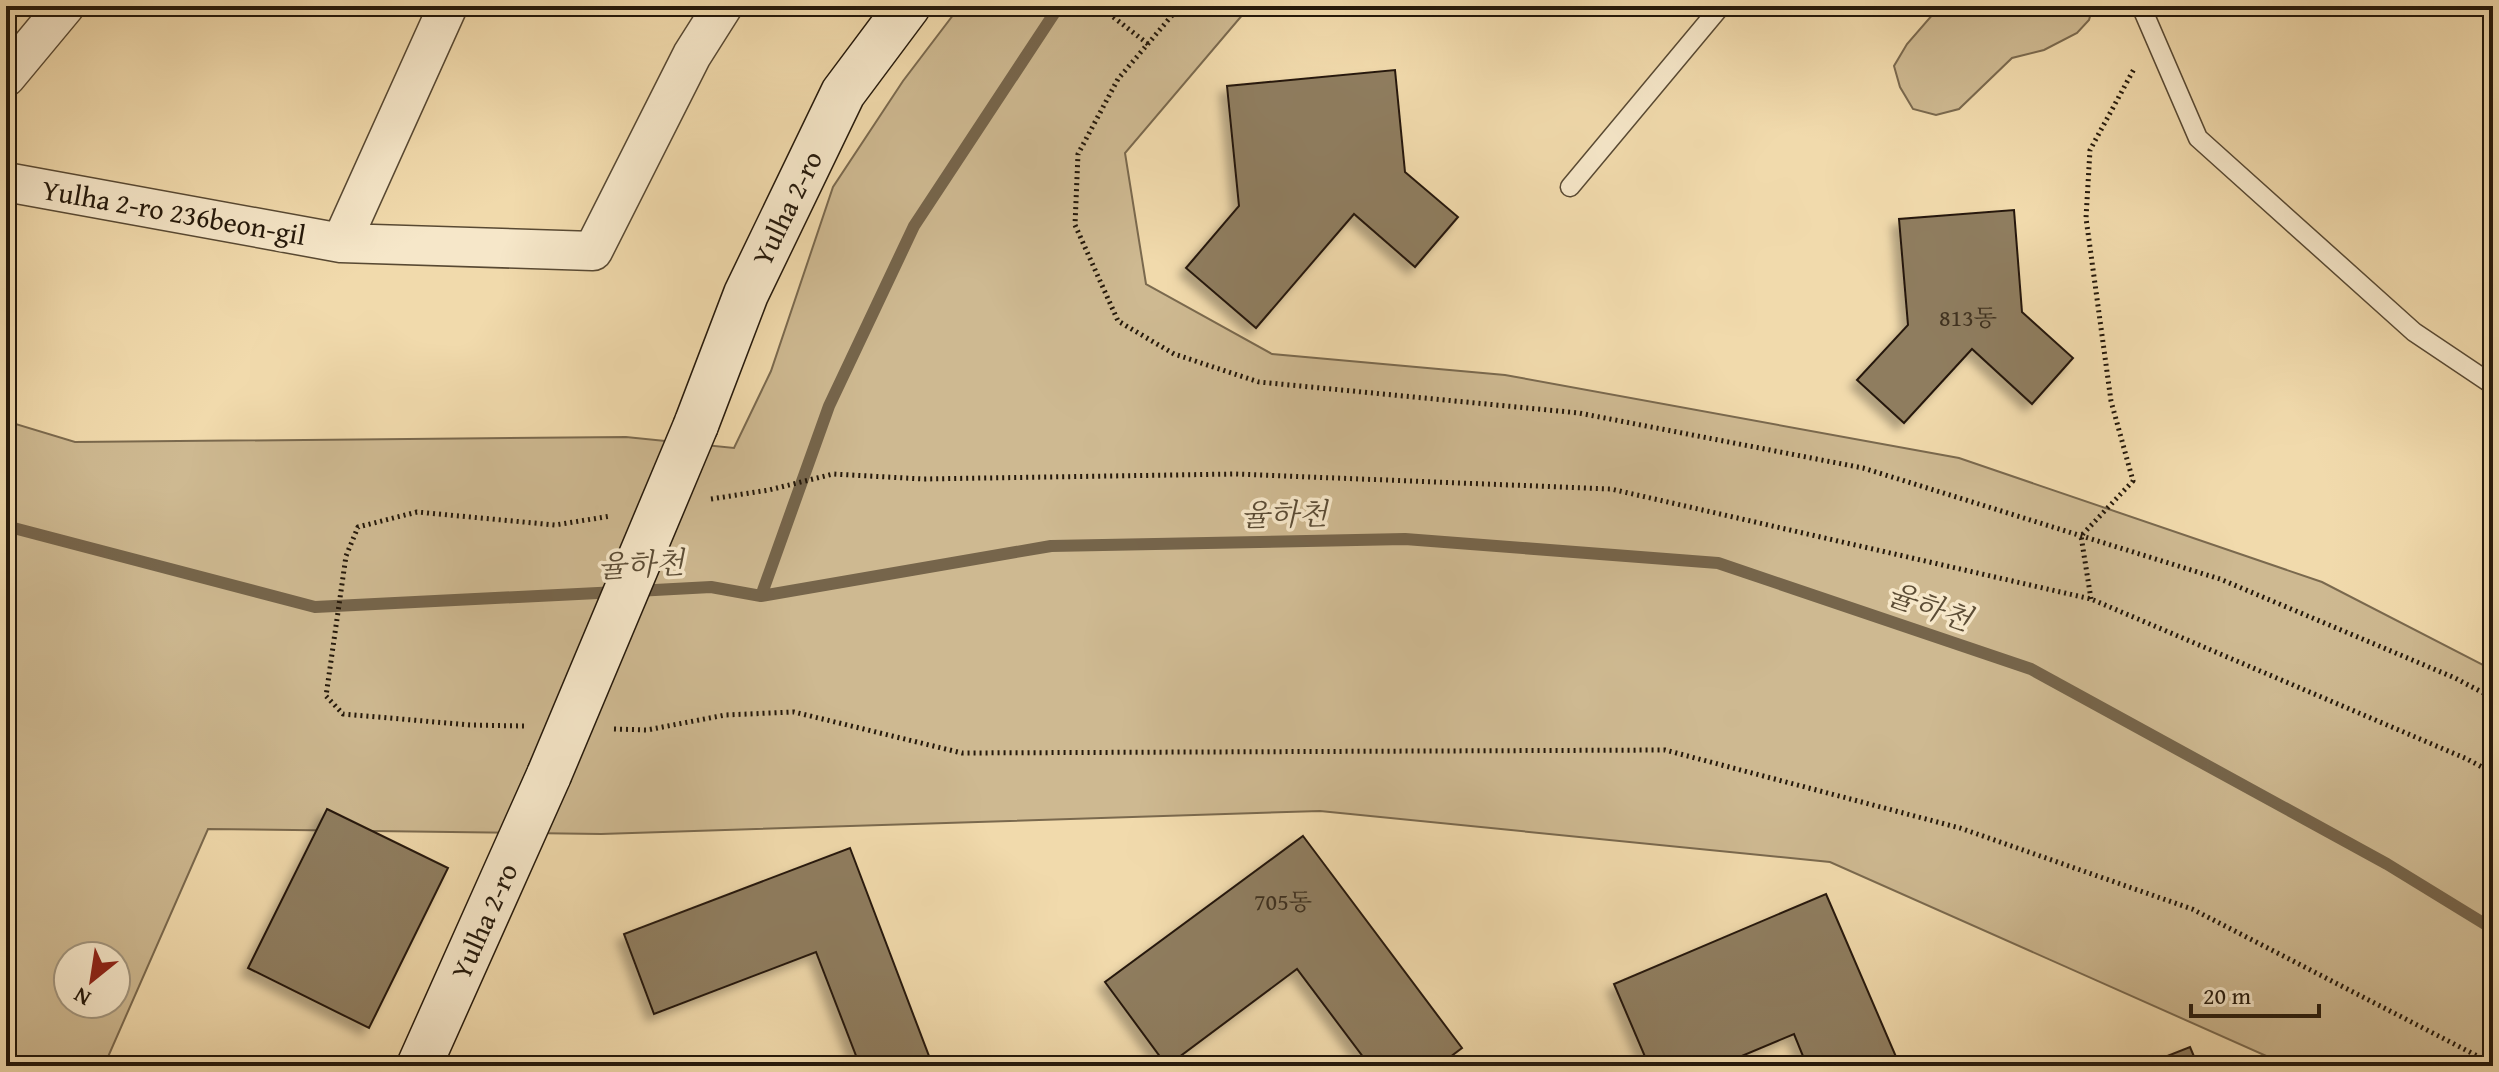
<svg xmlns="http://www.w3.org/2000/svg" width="2499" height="1072" viewBox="0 0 2499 1072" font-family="'Gentium Book Plus','Noto Serif KR',serif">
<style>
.green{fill:#ceb991;stroke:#7a694e;stroke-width:2;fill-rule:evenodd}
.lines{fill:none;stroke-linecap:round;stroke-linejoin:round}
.stream{stroke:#76654b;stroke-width:12}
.building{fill:#8f7d5f;stroke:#25190b;stroke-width:2;filter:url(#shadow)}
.lane-casing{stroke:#584933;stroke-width:21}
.street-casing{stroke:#584933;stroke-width:41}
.secondary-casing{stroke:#25190b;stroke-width:47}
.path{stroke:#25190b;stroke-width:5;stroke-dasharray:2 4;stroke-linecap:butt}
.lane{stroke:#f6e7c9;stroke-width:18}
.street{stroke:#f6e7c9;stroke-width:38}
.secondary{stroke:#f6e7c9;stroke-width:44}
.secondary-bridge-casing{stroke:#25190b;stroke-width:47;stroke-linecap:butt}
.secondary-bridge{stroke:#f6e7c9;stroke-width:44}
.labels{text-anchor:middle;stroke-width:7;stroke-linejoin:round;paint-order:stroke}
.number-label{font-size:24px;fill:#403220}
.street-label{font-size:28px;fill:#25190b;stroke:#f6e7c9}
.water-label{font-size:30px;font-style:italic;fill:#5b4c35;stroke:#f6e7c9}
</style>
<defs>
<filter id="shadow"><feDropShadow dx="-7" dy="7" stdDeviation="4" flood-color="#0004"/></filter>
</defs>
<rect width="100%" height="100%" fill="#f1daac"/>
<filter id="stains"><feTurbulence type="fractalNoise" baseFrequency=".0025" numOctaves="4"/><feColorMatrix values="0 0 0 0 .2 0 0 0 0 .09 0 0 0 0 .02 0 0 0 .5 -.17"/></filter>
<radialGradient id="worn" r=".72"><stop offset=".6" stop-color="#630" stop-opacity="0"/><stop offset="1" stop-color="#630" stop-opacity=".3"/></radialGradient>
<path class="green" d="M960,6h290l-125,147 21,131 126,70 233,21 454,83 363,124 171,88v396h-204l-459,-204 -510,-51 -719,23 -393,-5 -104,237h-98v-645l69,21 551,-5 108,11 37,-77 62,-184 70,-106zM68,956h48v48h-48z
M1940,6h153l-4,14 -12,13 -33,17 -32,8 -53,51 -23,6 -23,-6 -13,-22 -6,-21 13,-22z"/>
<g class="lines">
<path class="stream" d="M6,526l309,81 303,-15
M636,591l75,-4 50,9 290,-50 354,-7 313,24 313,106 356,195 106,65
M761,596l68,-190 85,-180 145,-220"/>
</g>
<path class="building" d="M1395,70l10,102 53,45 -43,50 -61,-53 -98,114 -70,-60 53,-62 -12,-120z
M2014,210l8,102 51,46 -41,46 -60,-55 -68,74 -47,-43 51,-55 -9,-106z
M327,809l121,59 -79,160 -121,-60z
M1303,836l159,212 -24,18h-68l-73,-97 -130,97 -62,-84z
M850,848l82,216 -6,2h-66l-44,-114 -162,62 -30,-80z
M1826,894l74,172h-93l-13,-32 -76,32h-69l-35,-82z
M2190,1047l8,19h-56z"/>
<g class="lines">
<defs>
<path id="lane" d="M2141,6l57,132 216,194 79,53
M1570,187l151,-181"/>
<path id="street" d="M6,77l59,-71
M6,182l335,61 252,8 99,-196 31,-49
M341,243l107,-237"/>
<path id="secondary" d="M696,425l50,-131 97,-201 65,-87
M419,1066l130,-291"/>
</defs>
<use href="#lane" class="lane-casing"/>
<use href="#street" class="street-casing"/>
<use href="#secondary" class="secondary-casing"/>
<path class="path" d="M1099,6l49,38
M1180,6l-62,73 -40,75 -3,71 43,96 56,33 85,28 320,31 284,55 357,111 235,99 38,20
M711,499l58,-9 64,-16 90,5 312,-5 376,15 480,110 376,160 26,14
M2091,599l-10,-63 52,-55 -22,-80 -25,-183 4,-68 44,-81
M524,726l-54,-1 -127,-11 -17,-18 20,-140 12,-29 59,-15 138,13 56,-9
M614,729l33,1 78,-15 69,-3 168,41 703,-3 295,78 232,81 301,155"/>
<use href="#lane" class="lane"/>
<use href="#street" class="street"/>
<use href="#secondary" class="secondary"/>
<defs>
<path id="secondary-bridge" d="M549,775l147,-350"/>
</defs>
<use href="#secondary-bridge" class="secondary-bridge-casing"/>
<use href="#secondary-bridge" class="secondary-bridge"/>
</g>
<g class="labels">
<g class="number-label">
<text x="1968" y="326">813동</text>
<text x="1283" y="910">705동</text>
</g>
<g class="street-label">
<text transform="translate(787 208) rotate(-64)" y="10">Yulha 2-ro</text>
<text transform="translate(174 212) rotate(10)" y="10">Yulha 2-ro 236beon-gil</text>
<text transform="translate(484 921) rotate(-66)" y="10">Yulha 2-ro</text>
</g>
<g class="water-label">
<text transform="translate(1284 515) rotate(-1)" y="10">율하천</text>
<text transform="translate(641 565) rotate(-3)" y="10">율하천</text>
<text transform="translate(1929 607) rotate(19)" y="10">율하천</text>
</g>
</g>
<rect width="2499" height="1072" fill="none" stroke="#f1daac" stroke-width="32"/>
<rect x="8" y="8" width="2483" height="1056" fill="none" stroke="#25190b" stroke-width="4"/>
<rect x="16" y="16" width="2467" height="1040" fill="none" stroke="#25190b" stroke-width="2"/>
<g transform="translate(92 980) rotate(210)"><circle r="38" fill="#f6e7c9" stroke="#a2957d" stroke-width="2"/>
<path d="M0-6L14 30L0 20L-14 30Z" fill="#8f2418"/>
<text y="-12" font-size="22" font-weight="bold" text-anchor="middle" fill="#25190b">N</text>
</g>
<path d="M2191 1004v12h128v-12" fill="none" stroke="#25190b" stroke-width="4"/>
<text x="2203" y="1004" font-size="24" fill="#25190b" stroke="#f6e7c9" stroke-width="6" paint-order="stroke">20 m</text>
<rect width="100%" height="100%" filter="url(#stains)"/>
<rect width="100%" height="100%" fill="url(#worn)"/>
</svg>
